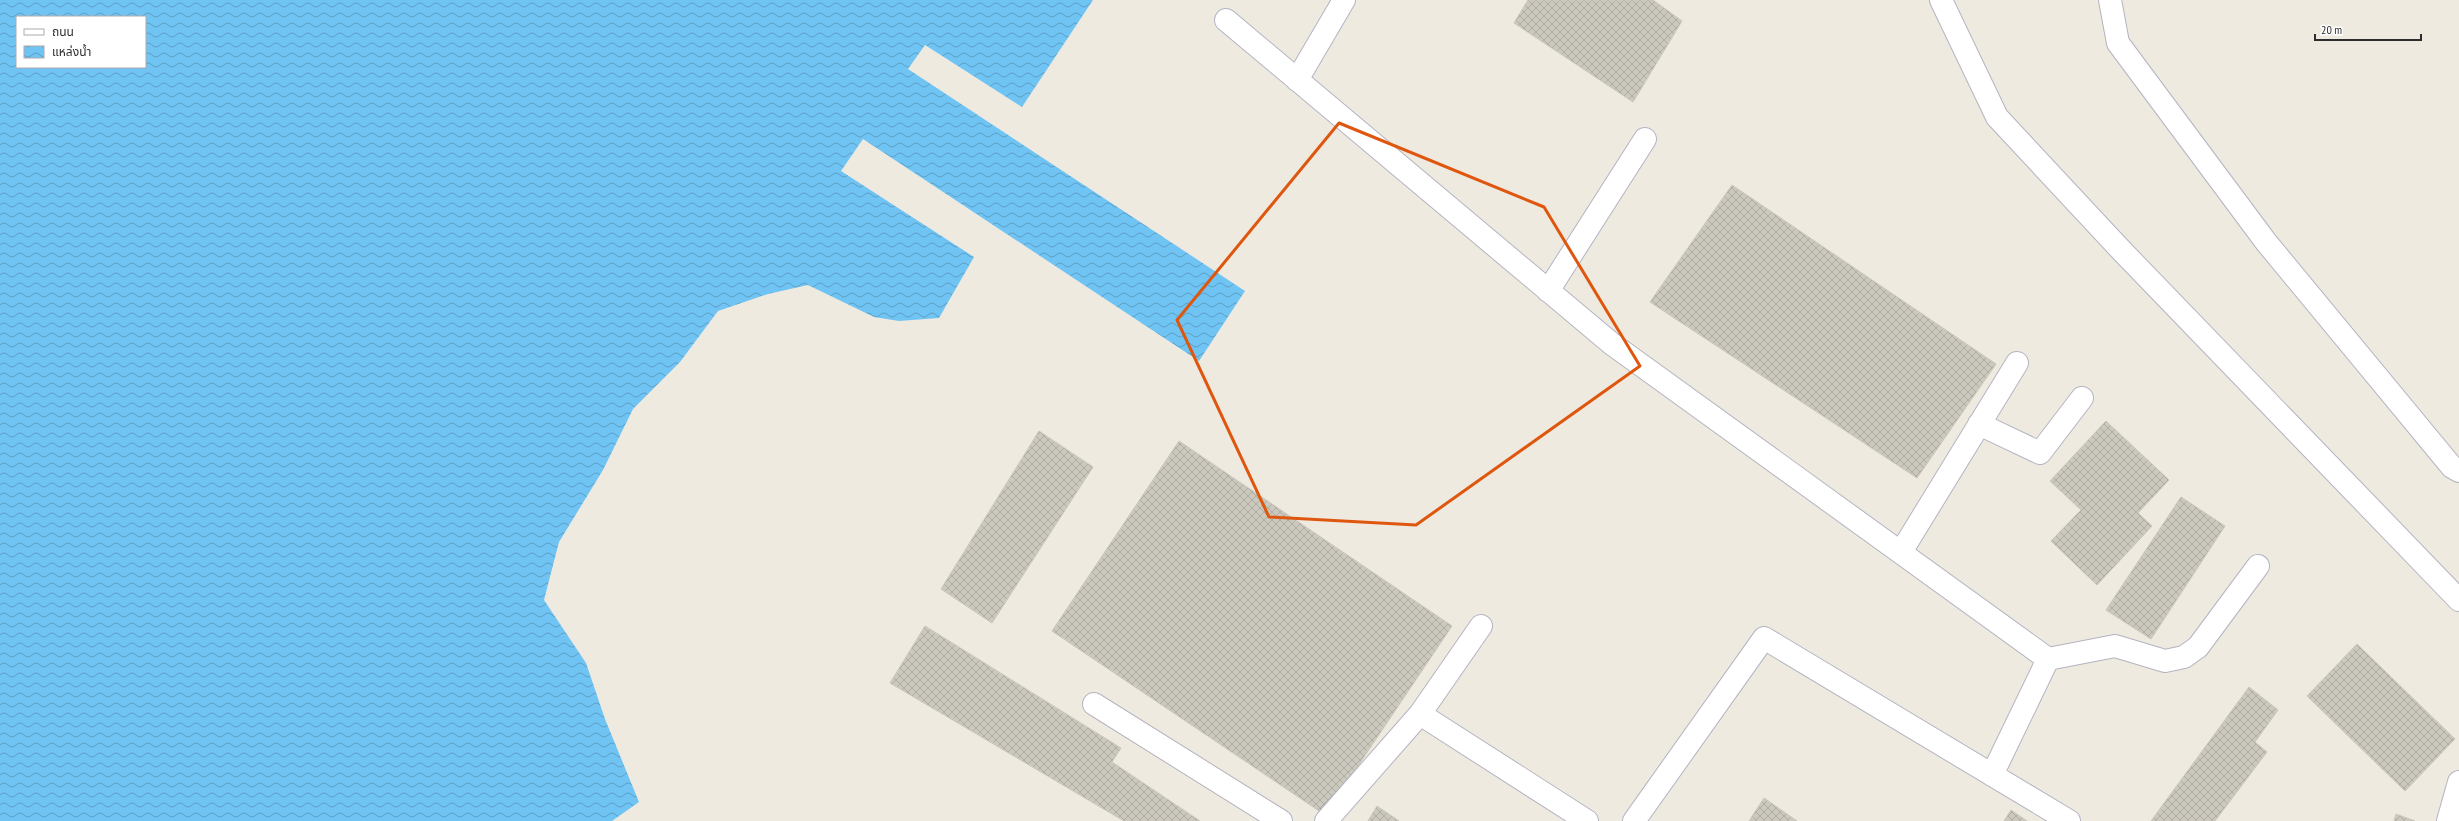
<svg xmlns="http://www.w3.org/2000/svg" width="2459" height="821" viewBox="0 0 2459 821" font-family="'PT Sans Narrow','Noto Sans Thai',sans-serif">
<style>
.water{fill:url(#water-waves);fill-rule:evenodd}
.building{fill:url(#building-cross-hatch);stroke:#cbc6b9}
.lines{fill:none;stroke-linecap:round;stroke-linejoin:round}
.minor-casing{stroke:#b3b4c1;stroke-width:24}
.minor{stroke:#fff;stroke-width:22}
.marked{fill:none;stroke:#df570e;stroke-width:3;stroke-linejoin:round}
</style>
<defs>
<pattern id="water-waves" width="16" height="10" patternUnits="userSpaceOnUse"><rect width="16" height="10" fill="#70c4f4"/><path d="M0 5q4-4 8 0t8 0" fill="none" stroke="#5ca0c6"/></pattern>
<pattern id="building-cross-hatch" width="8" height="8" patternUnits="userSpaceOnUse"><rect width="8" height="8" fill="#cbc8be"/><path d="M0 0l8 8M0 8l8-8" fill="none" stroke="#afaca4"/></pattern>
</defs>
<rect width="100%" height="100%" fill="#efeae0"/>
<path class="water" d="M0,0h1093l-71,107 -97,-62 -17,24 337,222 -46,70 -336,-222 -22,32 133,86 -35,61 -40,3 -25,-4 -66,-32 -40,9 -50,17 -38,51 -47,47 -30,61 -44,72 -15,58 42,63 19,56 34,83 -27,19h-612zM17,17h128v50h-128z"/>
<path class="building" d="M1528,0h125l29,21 -49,81 -119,-79z
M1732,185l264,179 -79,114 -267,-176z
M2106,421l63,59 -31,33 14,13 -55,59 -46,-44 30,-31 -31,-29z
M1039,431l54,36 -101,156 -51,-34z
M1179,441l273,185 -127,189 -273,-184z
M2181,497l44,29 -74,113 -45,-29z
M925,626l196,122 -9,14 88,59h-76l-234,-138z
M2357,644l98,95 -50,52 -98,-95z
M2249,687l29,23 -23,32 12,10 -52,69h-64z
M1764,798l33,23h-48z
M1377,806l22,15h-31z
M2011,810l16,11h-23z
M2396,814l19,7h-21z"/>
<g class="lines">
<defs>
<path id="minor" d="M1941,0l56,117 124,133 338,350
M2110,0l8,43 148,199 186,225 7,4
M1226,20l386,324 436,315 -56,116
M1297,80l47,-80
M1548,291l97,-152
M1979,424l61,29 42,-55
M1901,552l116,-189
M2048,659l67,-13 50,15 19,-4 14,-10 60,-81
M1094,704l187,117
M1420,714l167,107
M1326,821l94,-107 61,-88
M1634,821l130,-183 305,183
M2448,821l11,-39"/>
</defs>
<use href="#minor" class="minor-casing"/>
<use href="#minor" class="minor"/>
</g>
<path class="marked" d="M1339,123l205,84 96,159 -224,159 -147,-8 -92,-197z"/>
<rect x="16" y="16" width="130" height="52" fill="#ffffff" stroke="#ababab"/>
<rect x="24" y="29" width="20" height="6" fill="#ffffff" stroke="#ababab"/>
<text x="52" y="36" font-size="12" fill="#2d2d2d">ถนน</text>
<rect x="24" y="46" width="20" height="12" fill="url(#water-waves)" stroke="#ababab"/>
<text x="52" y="56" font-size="12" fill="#2d2d2d">แหล่งน้ำ</text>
<path d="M2315 34v6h106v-6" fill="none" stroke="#2d2d2d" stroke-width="2"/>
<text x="2321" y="34" font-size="12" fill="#2d2d2d" stroke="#ffffff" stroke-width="3" paint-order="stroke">20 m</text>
</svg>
